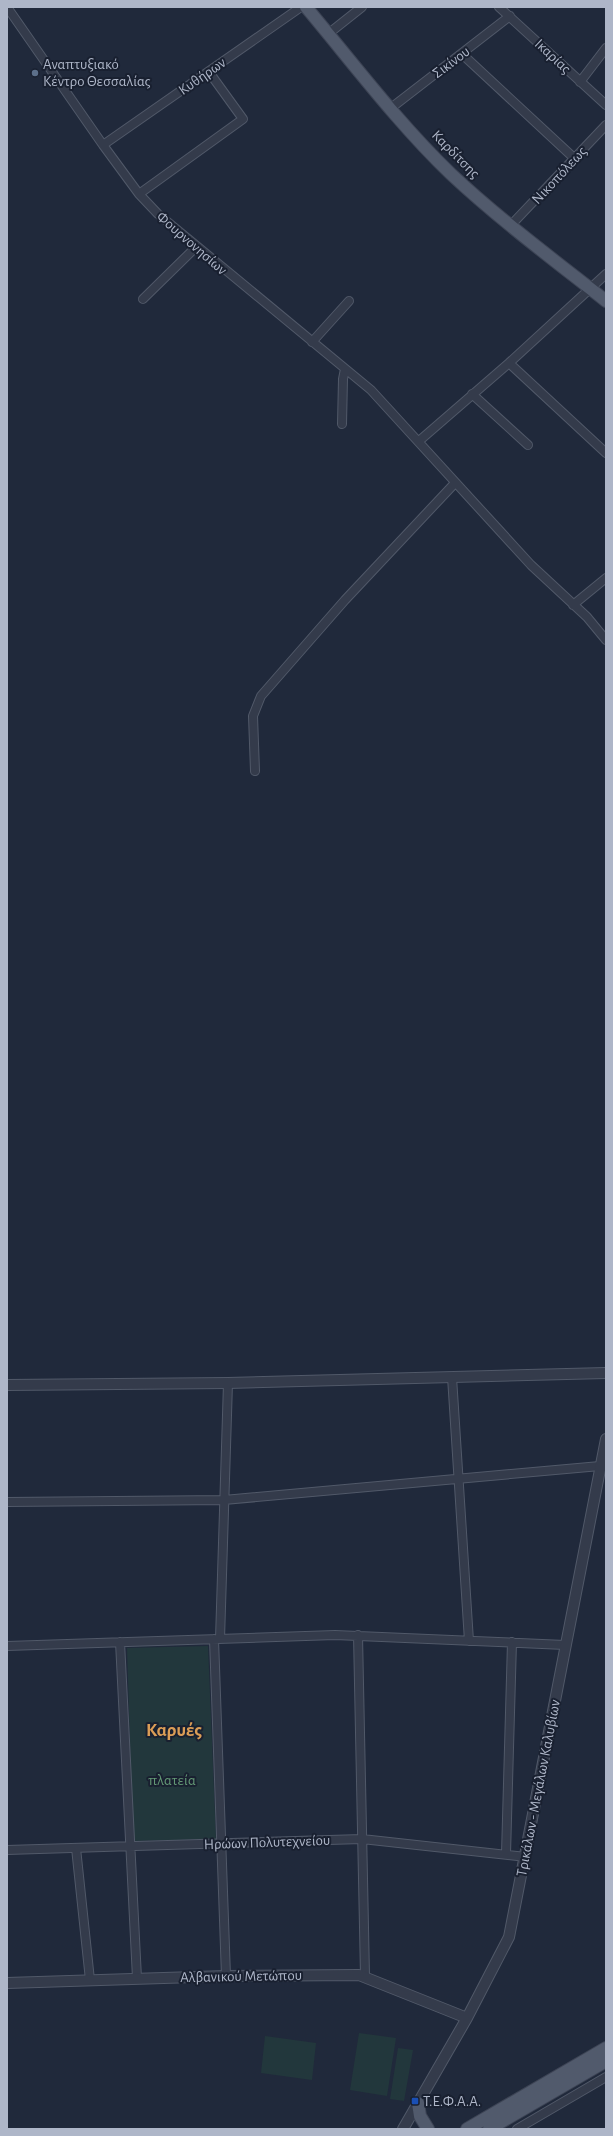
<svg xmlns="http://www.w3.org/2000/svg" width="613" height="2136" viewBox="0 0 613 2136" font-family="'Alegreya Sans',sans-serif">
<style>
.green{fill:#22373c}
.lines{fill:none;stroke-linecap:round;stroke-linejoin:round}
.minor-casing{stroke:#515969;stroke-width:10}
.tertiary-casing{stroke:#515969;stroke-width:12}
.primary-casing{stroke:#3d4455;stroke-width:14}
.minor{stroke:#343b4b;stroke-width:8}
.tertiary{stroke:#343b4b;stroke-width:10}
.primary{stroke:#515a6c;stroke-width:12}
.service-dot{fill:#5c6f8a;stroke:#192030;stroke-width:1.5}
.transit-dot{fill:#1a4fb4;stroke:#192030;stroke-width:1.5}
.labels{text-anchor:middle;stroke-width:4;stroke-linejoin:round;paint-order:stroke}
.street-label{font-size:15px;fill:#aeb6c8;stroke:#192030}
.poi-label{font-size:15px;fill:#aeb6c8;stroke:#192030;text-anchor:start}
.park-label{font-size:15px;fill:#649a76;stroke:#192030}
.district-label{font-size:19px;font-weight:bold;fill:#db9d56;stroke:#192030}
</style>
<rect width="100%" height="100%" fill="#20293b"/>
<path class="green" d="M208,1646l8,193 -83,2 -6,-193z
M359,2033l37,5 -9,58 -37,-6z
M265,2036l51,7 -4,37 -51,-7z
M398,2048l15,2 -9,51 -14,-2z"/>
<g class="lines">
<defs>
<path id="minor" d="M7,7l96,138 36,49 19,20 213,176 160,175 56,52 19,23
M499,7l107,98
M328,34l34,-27
M462,54l112,104
M580,82l26,-34
M391,108l119,-92
M103,145l198,-138
M139,194l104,-75 -34,-47
M511,225l95,-100
M143,299l53,-52
M312,342l37,-41
M509,363l97,90
M472,394l56,51
M342,424l1,-45 2,-10
M419,441l90,-78 97,-89
M573,605l33,-27
M255,771l-2,-55 8,-20 84,-96 110,-117
M452,1377l17,264
M7,1502l217,-2 376,-34
M358,1635l7,341
M214,1639l12,337
M220,1639l8,-256
M120,1642l17,336
M7,1646l328,-11 230,10
M76,1848l14,132
M7,1850l355,-11 164,18
M506,1854l6,-212
M517,2129l89,-52"/>
<path id="tertiary" d="M7,1385l221,-2 378,-10
M7,1983l219,-7 133,-1 108,43
M403,2129l64,-111 42,-81 97,-498"/>
<path id="primary" d="M306,7c47,56 92,116 145,167 48,45 103,86 155,127
M418,2103l2,13 8,13
M467,2129l139,-81
M489,2129l117,-68"/>
</defs>
<use href="#minor" class="minor-casing"/>
<use href="#tertiary" class="tertiary-casing"/>
<use href="#primary" class="primary-casing"/>
<use href="#minor" class="minor"/>
<use href="#tertiary" class="tertiary"/>
<use href="#primary" class="primary"/>
</g>
<circle class="service-dot" cx="35" cy="73" r="4"/>
<rect class="transit-dot" x="411" y="2097" width="8" height="8" rx="2"/>
<g class="labels">
<g class="street-label">
<text transform="translate(553 56) rotate(43)" y="5">Ικαρίας</text>
<text transform="translate(451 62) rotate(-37)" y="5">Σικίνου</text>
<text transform="translate(202 76) rotate(-35)" y="5">Κυθήρων</text>
<text transform="translate(456 154) rotate(45)" y="5">Καρδίτσης</text>
<text transform="translate(559 175) rotate(-47)" y="5">Νικοπόλεως</text>
<text transform="translate(192 243) rotate(41)" y="5">Φουρνονησίων</text>
<text transform="translate(538 1788) rotate(-79)" y="5">Τρικάλων - Μεγάλων Καλυβίων</text>
<text transform="translate(267 1842) rotate(-2)" y="5">Ηρώων Πολυτεχνείου</text>
<text transform="translate(241 1976) rotate(-1)" y="5">Αλβανικού Μετώπου</text>
</g>
<g class="poi-label">
<text x="43" y="69">Αναπτυξιακό<tspan x="43" dy="17">Κέντρο Θεσσαλίας</tspan></text>
<text x="423" y="2106">Τ.Ε.Φ.Α.Α.</text>
</g>
<g class="park-label">
<text x="172" y="1785">πλατεία</text>
</g>
<g class="district-label">
<text x="174" y="1736">Καρυές</text>
</g>
</g>
<rect width="613" height="2136" fill="none" stroke="#aeb6c8" stroke-width="16"/>
</svg>
